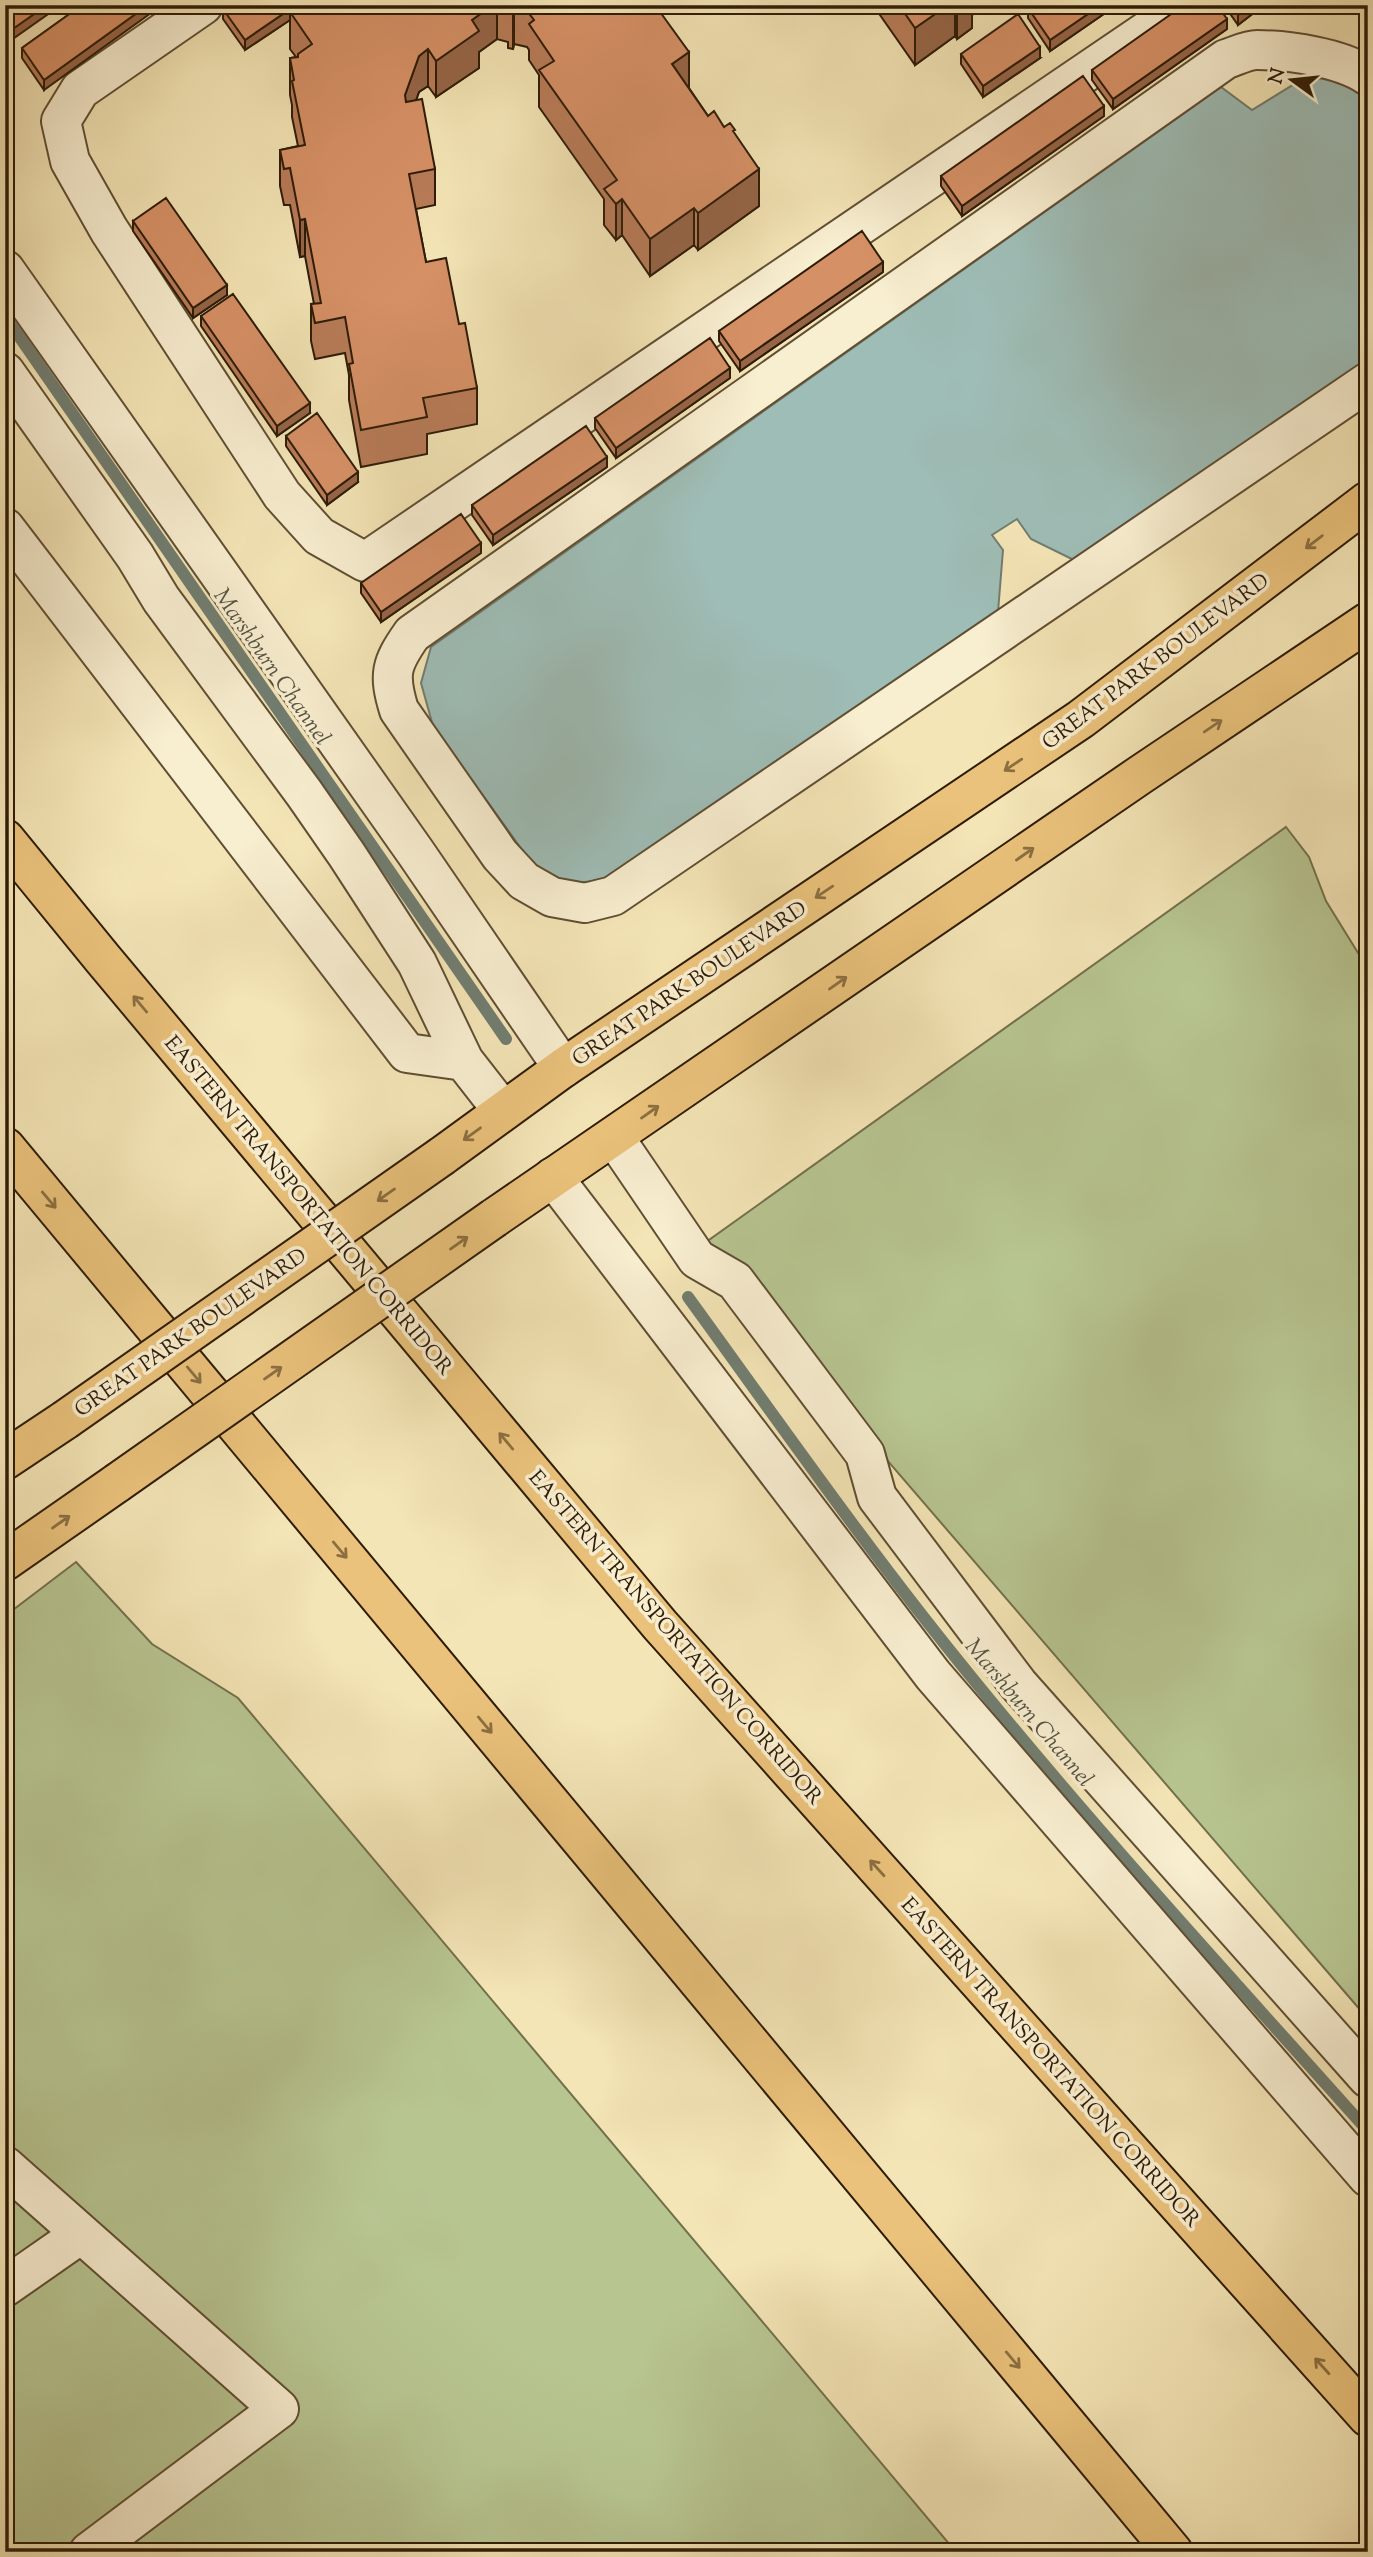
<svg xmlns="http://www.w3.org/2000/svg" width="1373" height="2557" viewBox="0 0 1373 2557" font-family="'Sorts Mill Goudy',serif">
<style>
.green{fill:#b7c591;stroke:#72704c;stroke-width:2}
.water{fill:#9ebdb6;stroke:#717d70;stroke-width:2}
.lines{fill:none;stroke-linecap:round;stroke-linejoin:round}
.stream{stroke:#717d70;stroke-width:12}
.minor-casing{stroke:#604e33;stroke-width:42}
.major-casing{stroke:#2e1c07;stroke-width:42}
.highway-casing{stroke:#2e1c07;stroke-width:42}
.minor{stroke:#f8eed0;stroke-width:38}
.major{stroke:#eac27b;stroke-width:38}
.highway{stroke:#eac27b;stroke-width:38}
.major-bridge-casing{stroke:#2e1c07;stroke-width:42;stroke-linecap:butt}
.major-bridge{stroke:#eac27b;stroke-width:38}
.wall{fill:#b87c58;stroke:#2e1c07;stroke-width:2}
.shaded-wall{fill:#966547;stroke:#2e1c07;stroke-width:2}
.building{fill:#d69066;stroke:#2e1c07;stroke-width:2}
.oneway{stroke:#8c6f41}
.labels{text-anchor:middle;stroke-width:7;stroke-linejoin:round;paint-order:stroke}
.street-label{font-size:21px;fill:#2e1c07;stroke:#f8eed0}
.water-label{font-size:23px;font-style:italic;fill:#555444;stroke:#f8eed0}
</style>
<rect width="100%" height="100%" fill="#f4e5b6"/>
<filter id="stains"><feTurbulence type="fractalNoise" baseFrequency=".00286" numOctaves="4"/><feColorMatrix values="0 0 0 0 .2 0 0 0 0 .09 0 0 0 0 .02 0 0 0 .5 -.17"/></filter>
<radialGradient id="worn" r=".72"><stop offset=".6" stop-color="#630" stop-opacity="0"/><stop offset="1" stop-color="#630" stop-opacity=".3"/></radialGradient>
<path class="green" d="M1286,827l23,30 17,44 42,68v1050l-666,-774z
M76,1562l76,82 86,54 718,854h-951v-936z"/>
<path class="water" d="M1324,78l33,12 11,11v258l-133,99 -155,105 -49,-24 -14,-20 -25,16 11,15 -5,62 -392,267c-32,5 -41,8 -70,-10l-103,-143 -12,-43 10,-36 790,-560 31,23 44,-27z"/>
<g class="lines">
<path class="stream" d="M5,316l501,723
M688,1297c93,128 184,259 285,382 126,155 262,303 395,452"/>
<defs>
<path id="minor" d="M203,5l-123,85 -19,31 9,40 39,69 173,265 37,41 46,26 820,-557
M1368,76c-26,-18 -79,-26 -111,-26 -10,0 -21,6 -31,9l-814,575c-21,30 -24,40 -13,76l101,145 24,26 28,16 33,6 28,-7 755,-514
M5,270l411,583 147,215
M5,372l130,184 26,43 143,194 43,62 70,108 47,98
M5,528l402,525 57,8 39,50
M614,1137l83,122 38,22 130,173 12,43 141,187 350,394
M553,1177l380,498 435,502
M5,2166l274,243 -190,143
M5,2287l76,-53"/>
<path id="major" d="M442,1156l121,-88 518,-349 287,-218
M494,1218l646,-443 228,-153
M5,1460l60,-40
M5,1561l112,-78"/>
<path id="highway" d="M5,839l98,120 557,666 708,792
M5,1147l1168,1405"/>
</defs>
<use href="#minor" class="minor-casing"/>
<use href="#major" class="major-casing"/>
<use href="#highway" class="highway-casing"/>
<use href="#minor" class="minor"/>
<use href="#major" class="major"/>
<use href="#highway" class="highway"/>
<defs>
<path id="major-bridge" d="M65,1420l377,-264
M117,1483l377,-265"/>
</defs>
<use href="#major-bridge" class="major-bridge-casing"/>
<use href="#major-bridge" class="major-bridge"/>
</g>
<path class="wall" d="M82,5l-38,85 -22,-32v-10z
M228,5h427l34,83 19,28 27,19 24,71 -61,44 -4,-5 -44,31 -28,-41 -6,5 -12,-15v-26l-65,-92v-32l-10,-15v-10l-2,-3 -13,-3 -1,5 -5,-1v-6l-11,-3 -18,13v16l-43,29 -8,-11 -9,6 -3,8 19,69v36l-19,4 10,53 33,62 18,64v36l-50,10v20l-66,13 -12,-67v-25l-4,-22 -30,6 -4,-18v-37h3l-9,-48 -5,1 -10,-52h-6l-4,-19v-36l18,-4 -6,-29v-12l-2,-10v-37l6,-1 -6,-8v-29l-45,30 -22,-31v-10z
M873,5h113l-14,10v13l-15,11 -2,-3 -40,29z
M1111,5v4l-61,42 -22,-33v-10z
M1224,5h40l-26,20z
M1227,29l-114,80 -21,-29v-10z
M961,54l79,4 -57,39 -22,-33z
M1104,116l-142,100 -21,-30v-10z
M133,221l94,74 -34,23 -60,-87z
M883,272l-143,99 -21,-30v-10z
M201,316l109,97 -33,23 -76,-110z
M730,378l-114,80 -21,-30v-10z
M286,436l72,46 -31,23 -41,-59z
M607,467l-114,78 -21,-30v-10z
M481,553l-100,69 -20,-29v-10z
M1368,838v27l-4,-5v-20z"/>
<path class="shaded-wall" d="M47,5h14l-54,38v-10z
M148,5h14l-118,85v-10z
M296,5h15l-21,7v8l-45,30v-10z
M493,5h4v34l-18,13v16l-43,29v-36l36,-41z
M948,5h7v31l-40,29v-37z
M957,5h29l-14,10v13l-15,11z
M1101,5h10v4l-61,42v-11z
M1251,5h13l-26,20v-10z
M514,8v36l-1,5v-36z
M1227,19v10l-114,80v-10z
M1040,47v11l-57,39v-11z
M428,49v37l-9,6 -14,40v-37l14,-39z
M689,52v37l-17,-25z
M1104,106v10l-142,100v-10z
M759,169v37l-61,44v-37z
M622,199v36l-6,5v-36z
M694,208v37l-44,31v-37z
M305,219v37l-5,1v-37z
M883,262v10l-143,99v-10z
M227,285v10l-34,23v-10z
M730,368v10l-114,80v-10z
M310,403v10l-33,23v-10z
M607,457v10l-114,78v-10z
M358,472v10l-31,23v-10z
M481,543v10l-100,69v-10z"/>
<path class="building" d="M5,5h42l-40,28 -2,-2z
M82,5h66l-104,75 -22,-32z
M228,5h68l-51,35 -22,-31z
M299,5h194l-21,15 7,11 -43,30 -8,-12 -9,7 -14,39 1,7 16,-3 13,70 -26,5 17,88 20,-4 13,66 6,-1 12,65 -54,10 4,19 -66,13 -12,-66 4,-1 -8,-46 -30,6 -4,-19 10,-1 -16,-84 -5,1 -10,-52 -6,1 -4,-19 25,-5 -13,-64 2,-1 -4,-22 8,-1v-3l14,-10 -22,-32z
M508,5h147l34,47 -17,12 36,52 6,-5 10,16 6,-4 5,7 -2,1 26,38 -61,44 -4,-5 -44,31 -28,-40 -6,5 -12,-15 13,-9 -78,-110 15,-9 -25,-37 5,-4 -7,-9 -13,-3 -1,5 -5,-2 2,-5z
M899,5h49l-33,23z
M1032,5h69l-51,35 -22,-32z
M1184,5h33l10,14 -114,80 -21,-29z
M1231,5h20l-13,10z
M1018,14l22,33 -57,39 -22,-32z
M1083,76l21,30 -142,100 -21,-30z
M166,198l61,87 -34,23 -60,-87z
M862,231l21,31 -143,99 -21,-30z
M233,294l77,109 -33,23 -76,-110z
M710,338l20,30 -114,80 -21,-30z
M317,413l41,59 -31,23 -41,-59z
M586,426l21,31 -114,78 -21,-30z
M461,514l20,29 -100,69 -20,-29z"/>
<defs><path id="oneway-shaft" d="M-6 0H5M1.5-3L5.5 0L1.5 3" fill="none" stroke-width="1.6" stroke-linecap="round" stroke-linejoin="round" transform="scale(1.75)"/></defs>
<g class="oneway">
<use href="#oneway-shaft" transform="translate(1314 542) rotate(143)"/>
<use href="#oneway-shaft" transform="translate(1213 726) rotate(-34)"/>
<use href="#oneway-shaft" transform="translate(1013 765) rotate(146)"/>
<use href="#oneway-shaft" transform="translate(1025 854) rotate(-35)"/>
<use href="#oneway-shaft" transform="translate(824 892) rotate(146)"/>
<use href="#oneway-shaft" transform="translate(838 983) rotate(-35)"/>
<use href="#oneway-shaft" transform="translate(140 1004) rotate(-130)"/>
<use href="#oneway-shaft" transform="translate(650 1112) rotate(-35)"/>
<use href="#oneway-shaft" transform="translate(472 1134) rotate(144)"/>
<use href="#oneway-shaft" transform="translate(386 1195) rotate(145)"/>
<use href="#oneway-shaft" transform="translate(49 1200) rotate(50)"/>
<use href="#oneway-shaft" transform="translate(459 1243) rotate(-35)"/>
<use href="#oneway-shaft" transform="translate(273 1373) rotate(-35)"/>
<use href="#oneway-shaft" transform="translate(194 1375) rotate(50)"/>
<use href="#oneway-shaft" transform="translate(506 1441) rotate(-130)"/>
<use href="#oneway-shaft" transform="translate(61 1522) rotate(-35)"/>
<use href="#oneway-shaft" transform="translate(340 1550) rotate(50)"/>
<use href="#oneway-shaft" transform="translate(485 1725) rotate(50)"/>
<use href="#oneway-shaft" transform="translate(877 1868) rotate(-132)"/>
<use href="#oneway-shaft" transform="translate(1013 2360) rotate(50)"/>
<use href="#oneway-shaft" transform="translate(1322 2366) rotate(-132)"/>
</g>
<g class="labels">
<g class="street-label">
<text transform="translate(1155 661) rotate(-37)" y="7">GREAT PARK BOULEVARD</text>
<text transform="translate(689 983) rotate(-34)" y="7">GREAT PARK BOULEVARD</text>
<text transform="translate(309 1205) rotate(50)" y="7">EASTERN TRANSPORTATION CORRIDOR</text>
<text transform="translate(190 1332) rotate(-35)" y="7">GREAT PARK BOULEVARD</text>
<text transform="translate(676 1637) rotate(49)" y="7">EASTERN TRANSPORTATION CORRIDOR</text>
<text transform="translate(1051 2062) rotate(48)" y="7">EASTERN TRANSPORTATION CORRIDOR</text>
</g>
<g class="water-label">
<text transform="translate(273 666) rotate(55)" y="8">Marshburn Channel</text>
<text transform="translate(1030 1712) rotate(50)" y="8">Marshburn Channel</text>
</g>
</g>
<rect width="1373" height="2557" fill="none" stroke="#f4e5b6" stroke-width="28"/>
<rect x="7" y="7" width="1359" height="2543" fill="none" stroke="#2e1c07" stroke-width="3.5"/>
<rect x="14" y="14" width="1345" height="2529" fill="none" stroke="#2e1c07" stroke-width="2"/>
<g transform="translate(1292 80) rotate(285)" stroke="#f8eed0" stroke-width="5" paint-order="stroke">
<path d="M0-5L12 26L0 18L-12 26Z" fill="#2e1c07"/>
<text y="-10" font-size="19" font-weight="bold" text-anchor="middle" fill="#2e1c07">N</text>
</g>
<rect width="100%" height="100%" filter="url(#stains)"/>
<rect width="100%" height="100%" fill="url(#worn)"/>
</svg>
